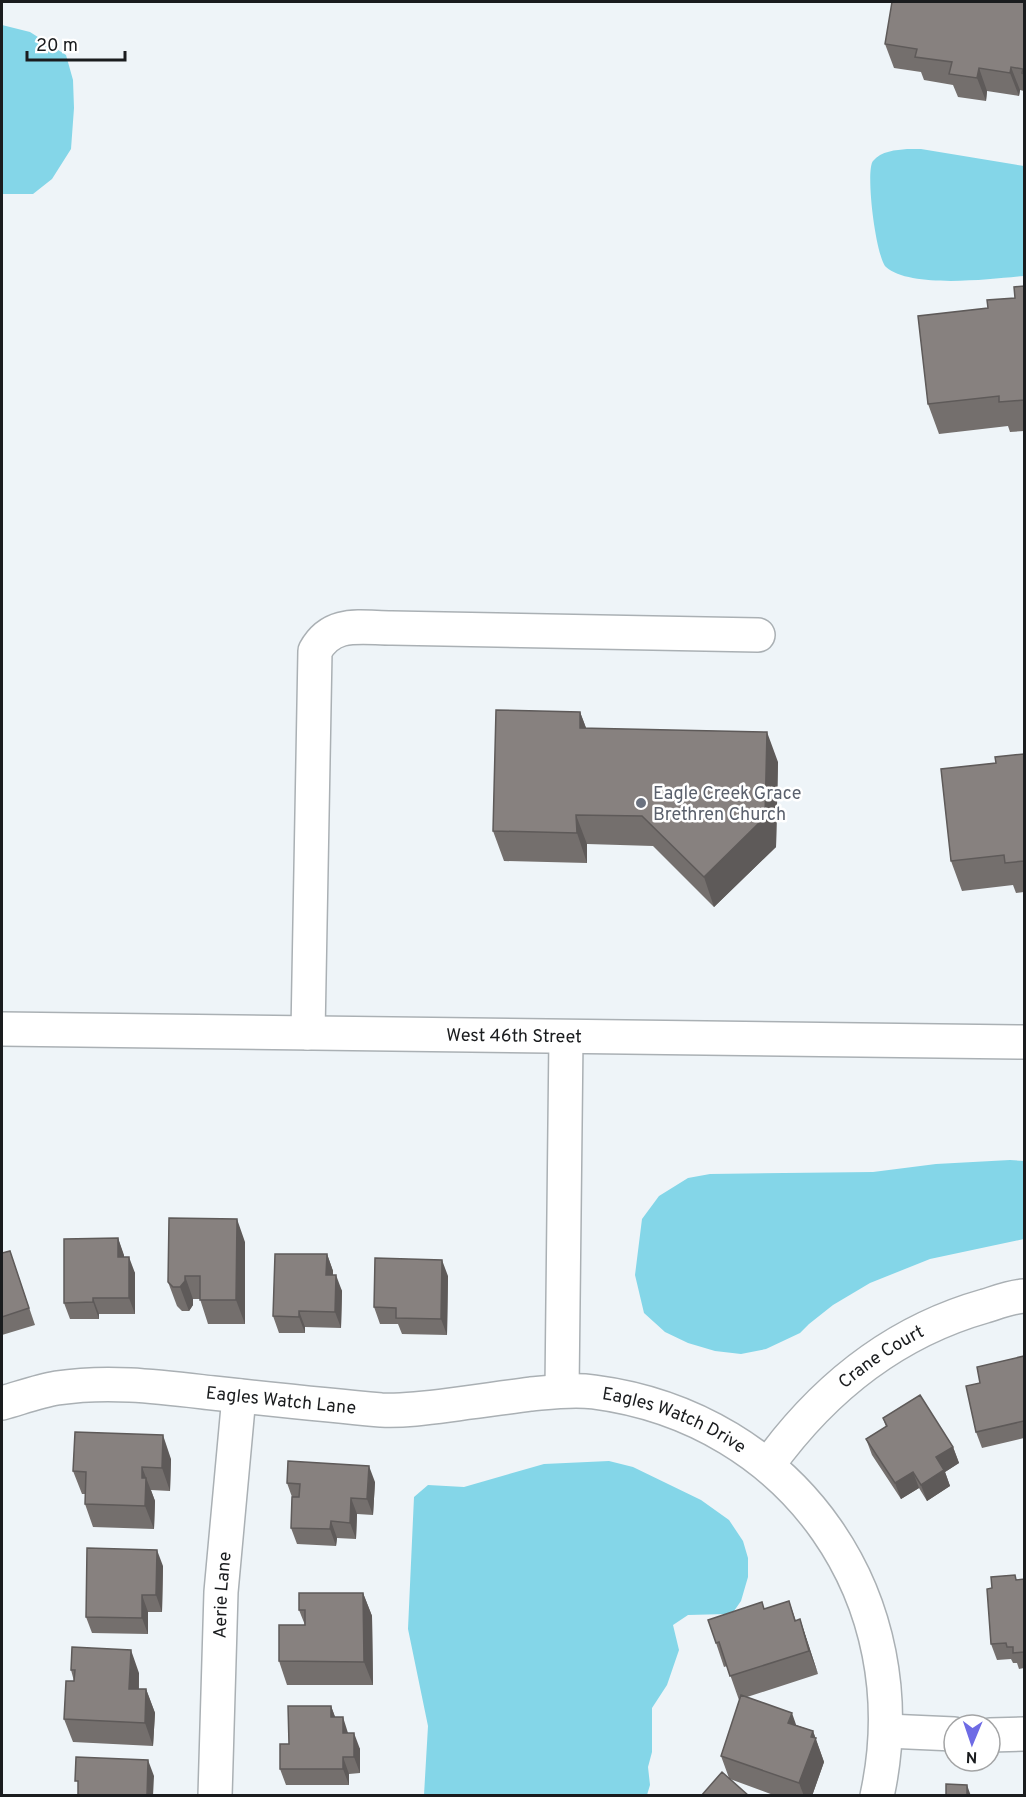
<svg xmlns="http://www.w3.org/2000/svg" width="1026" height="1797" viewBox="0 0 1026 1797" font-family="Overpass,sans-serif">
<style>
.water{fill:#84d6e8}
.lines{fill:none;stroke-linecap:round;stroke-linejoin:round}
.minor-casing{stroke:#aab0b4;stroke-width:36}
.minor{stroke:#fff;stroke-width:33}
.wall{fill:#746f6d}
.shaded-wall{fill:#5e5a59}
.building{fill:#87817f;stroke:#5e5a59;stroke-width:1.5}
.worship-dot{fill:#6b7280;stroke:#fff;stroke-width:2}
.labels{text-anchor:middle;stroke-width:5;stroke-linejoin:round;paint-order:stroke}
.worship-label{font-size:18px;fill:#5b616d;stroke:#fff;text-anchor:start}
.street-label{font-size:18px;fill:#1a1c1e;stroke:#fff}
</style>
<rect width="100%" height="100%" fill="#eef4f8"/>
<path class="water" d="M2,25l28,7 36,23 7,25 1,28 -3,41 -19,30 -19,15h-31z
M907,149h14l103,17v110c-32,3 -113,13 -138,-9 -10,-9 -21,-96 -13,-106 8,-10 23,-11 34,-12z
M1010,1160l14,1v78l-94,20 -60,24 -37,22 -24,19 -9,9 -34,16 -25,5 -26,-3 -27,-8 -23,-11 -21,-19 -9,-38 7,-56 17,-23 29,-18 22,-4 163,-2 63,-8z
M609,1461l24,6 68,33 28,20 14,21 5,17v19l-7,24 -7,10 -7,3 -39,1 -15,10 6,25 -12,35 -15,23v44l-4,15 2,18 -3,10h-223l4,-69 -20,-97 6,-132 14,-12 36,2 80,-23z"/>
<g class="lines">
<defs>
<g id="minor">
<path id="s1" d="M2,1029l1022,13"/>
<path d="M308,1033l7,-382c17,-31 46,-23 77,-23l366,7"/>
<path d="M562,1390l4,-353"/>
<path id="s2" d="M2,1403c18,-5 37,-12 55,-15 53,-8 104,-1 156,5 56,6 112,12 168,17 23,1 46,-2 69,-5 27,-4 54,-7 81,-11 21,-2 42,-5 63,-2 200,26 326,207 283,404"/>
<path id="s3" d="M768,1465c55,-76 125,-133 217,-159 13,-4 26,-9 39,-10"/>
<path d="M887,1731l67,3"/>
<path d="M990,1735l34,-1"/>
<path id="s4" d="M215,1796l6,-204 18,-196"/>
</g>
</defs>
<use href="#minor" class="minor-casing"/>
<use href="#minor" class="minor"/>
</g>
<path class="wall" d="M1024,2v89l-4,-1 -1,6 -32,-5 -1,10 -28,-4 -5,-12 -29,-5 -3,-8 -27,-4 -9,-24z
M1024,286v145l-14,1 -2,-6 -69,8 -11,-30 60,-96 27,-10z
M580,712l6,16 192,34 -2,85 -62,60 -61,-61 -66,-2v19l-83,-2 -11,-30z
M1024,754v138l-8,1 -3,-8 -51,6 -11,-30 45,-98z
M118,1238l6,19 11,16v41h-36v5h-29l-6,-16z
M245,1242v82h-37l-8,-25h-7v6l-4,6h-7l-5,-5 -9,-24z
M10,1251l25,74 -33,10v-82z
M327,1254l6,17v4l9,16 -1,37 -36,-1v6h-26l-6,-17z
M448,1276l-1,59 -45,-1 -4,-10h-18l-6,-17z
M1024,1356v82l-42,10 -6,-16 4,-49z
M883,1418l70,29 6,16 -14,9 5,14 -23,15 -8,-13 -18,11 -29,-44 -6,-16 20,-12z
M171,1459l-1,32 -19,-1 4,11 -1,28 -61,-2 -8,-23v-10h-3l-9,-23z
M375,1482l-2,33 -16,-1 -1,25 -19,-1 -1,8 -39,-2 -6,-16 1,-31 -5,-14z
M163,1566l-1,46h-14v22l-56,-1 -6,-16z
M1024,1579v89l-5,1 -2,-6h-4l-2,-4 -14,1 -6,-16 26,-64z
M363,1593l9,23 1,69h-86l-8,-24 26,-36 -6,-15z
M789,1601l7,20 4,-2 18,55 -71,23 49,28 17,6 11,31 -12,34h-36l-46,-17 -1,-1 -8,-22 19,-57 -1,1 -12,-34 -3,1 -8,-24 49,-34z
M71,1670l68,3v16h7l9,24 -2,33 -80,-4 -9,-23 10,-38z
M331,1706l4,11 13,16 12,16v24l-11,1v11h-63l-6,-16 9,-25z"/>
<path class="shaded-wall" d="M1011,67l9,23 -1,6 -9,-23z
M979,68l8,23 -1,10 -9,-23z
M580,712l11,29 -11,-13z
M767,732l11,30 -2,85 -62,60 -10,-30z
M576,815l11,29v19l-10,-30z
M237,1219l8,23v82l-9,-24z
M118,1238l6,17v18l-6,-16z
M327,1254l6,17 -1,20 -6,-16z
M129,1257l6,16v41l-6,-16z
M442,1260l6,16 -1,59 -6,-16z
M336,1275l6,16 -1,37 -6,-16z
M185,1276l8,23v6l-4,6 -9,-24z
M93,1298l6,16v5l-6,-17z
M299,1311l6,16v6l-6,-16z
M163,1435l8,24 -1,32 -8,-23z
M953,1447l6,16 -14,9 5,14 -23,15 -6,-16 15,-28z
M369,1466l6,16 -2,33 -6,-16z
M142,1467l13,34 -1,28 -9,-23 -3,-28z
M913,1472l6,16 -18,11 -6,-16z
M351,1498l6,16 -1,25 -6,-16z
M331,1521l6,17 -1,8 -6,-17z
M157,1550l6,16 -1,46 -6,-17z
M363,1593l9,23 1,69 -9,-23z
M142,1595l6,17v22l-6,-16z
M800,1619l8,24 10,31 -9,-23z
M131,1650l8,23 -1,39 -9,-23z
M146,1689l9,24 -2,33 -8,-23z
M331,1706l6,16 -6,-5z
M792,1713l8,23 -12,-13z
M343,1717l5,16h-5z
M813,1731l11,31 -12,34h-8l-5,-13z
M354,1733l6,16v24l-6,-16z
M343,1757l6,17v11l-6,-16z
M148,1760l6,16 -1,20h-6z
M967,1785l4,11h-4z"/>
<path class="building" d="M892,2h132v72l-2,-1 1,-4 -12,-2 -1,6 -31,-5 -2,10 -28,-4 3,-12 -37,-5 2,-8 -32,-5z
M1024,286v114l-25,2v-6l-71,8 -10,-88 70,-8 -1,-8 28,-2 -1,-11z
M496,710l84,2v16l187,4 -2,85 -61,60 -62,-61 -66,-1 1,18 -84,-2z
M1024,754v107l-19,2 -1,-8 -53,6 -10,-92 55,-6 -1,-6z
M169,1218l68,1 -1,81h-36v-24h-15v5l-5,6h-7l-5,-5z
M118,1238v19h11v41h-36v4l-29,1v-64z
M10,1251l19,57 -27,9v-64z
M275,1254h52l-1,21h10l-1,37 -36,-1v6l-26,-1z
M375,1258l67,2 -1,59 -45,-1v-10l-22,-1z
M1024,1356v65l-48,11 -10,-46 14,-3 -3,-16z
M920,1395l33,52 -17,10 8,13 -23,15 -8,-13 -18,11 -29,-44 21,-13 -4,-8z
M75,1432l88,3 -1,33 -20,-1v11h4l-1,28 -60,-2 1,-32 -13,-1z
M288,1461l81,5 -2,33 -16,-1 -1,25 -19,-2 -1,8 -39,-1 1,-31h7l1,-13 -13,-1z
M87,1548l70,2 -1,45h-14v23l-56,-1z
M1015,1575l1,5 8,-1v73l-11,1v-6h-6l-1,-4 -15,1 -4,-55 5,-1 -1,-11z
M299,1593h64l1,69 -85,-1v-36h26v-15h-6z
M789,1601l6,20 5,-2 9,32 -79,25 -11,-34 -3,1 -8,-23 54,-18 2,7z
M72,1647l59,3 -2,39h17l-1,34 -81,-4 2,-38h8l1,-11h-4z
M741,1695l51,18 -4,10 25,8 -2,6 5,1 -17,45 -78,-27z
M288,1706h43v11h12v16h11v24h-11v12h-63v-25h9z
M76,1757l72,3 -1,36h-69v-15h-3z
M722,1772l27,24h-48z
M946,1784l21,1v11h-21z"/>
<circle class="worship-dot" cx="641" cy="803" r="6"/>
<g class="labels">
<g class="worship-label">
<text x="653" y="799">Eagle Creek Grace<tspan x="653" dy="21">Brethren Church</tspan></text>
</g>
<g class="street-label">
<text dy="6" stroke="none"><textPath href="#s1" startOffset="512">West 46th Street</textPath></text>
<text dy="6" stroke="none"><textPath href="#s3" startOffset="158">Crane Court</textPath></text>
<text dy="6" stroke="none"><textPath href="#s2" startOffset="282">Eagles Watch Lane</textPath></text>
<text dy="6" stroke="none"><textPath href="#s2" startOffset="682">Eagles Watch Drive</textPath></text>
<text dy="6" stroke="none"><textPath href="#s4" startOffset="201">Aerie Lane</textPath></text>
</g>
</g>
<rect width="1026" height="1797" fill="none" stroke="#1a1c1e" stroke-width="6"/>
<g transform="translate(972 1743) rotate(182)"><circle r="28" fill="#ffffff" stroke="#a3a4a5" stroke-width="1.5"/>
<path d="M0-4.5L10 22L0 15L-10 22Z" fill="#6e6be5"/>
<text y="-9" font-size="16" font-weight="bold" text-anchor="middle" fill="#1a1c1e">N</text>
</g>
<path d="M27 51v9h98v-9" fill="none" stroke="#1a1c1e" stroke-width="3"/>
<text x="36" y="51" font-size="18" fill="#1a1c1e" stroke="#ffffff" stroke-width="4.5" paint-order="stroke">20 m</text>
</svg>
